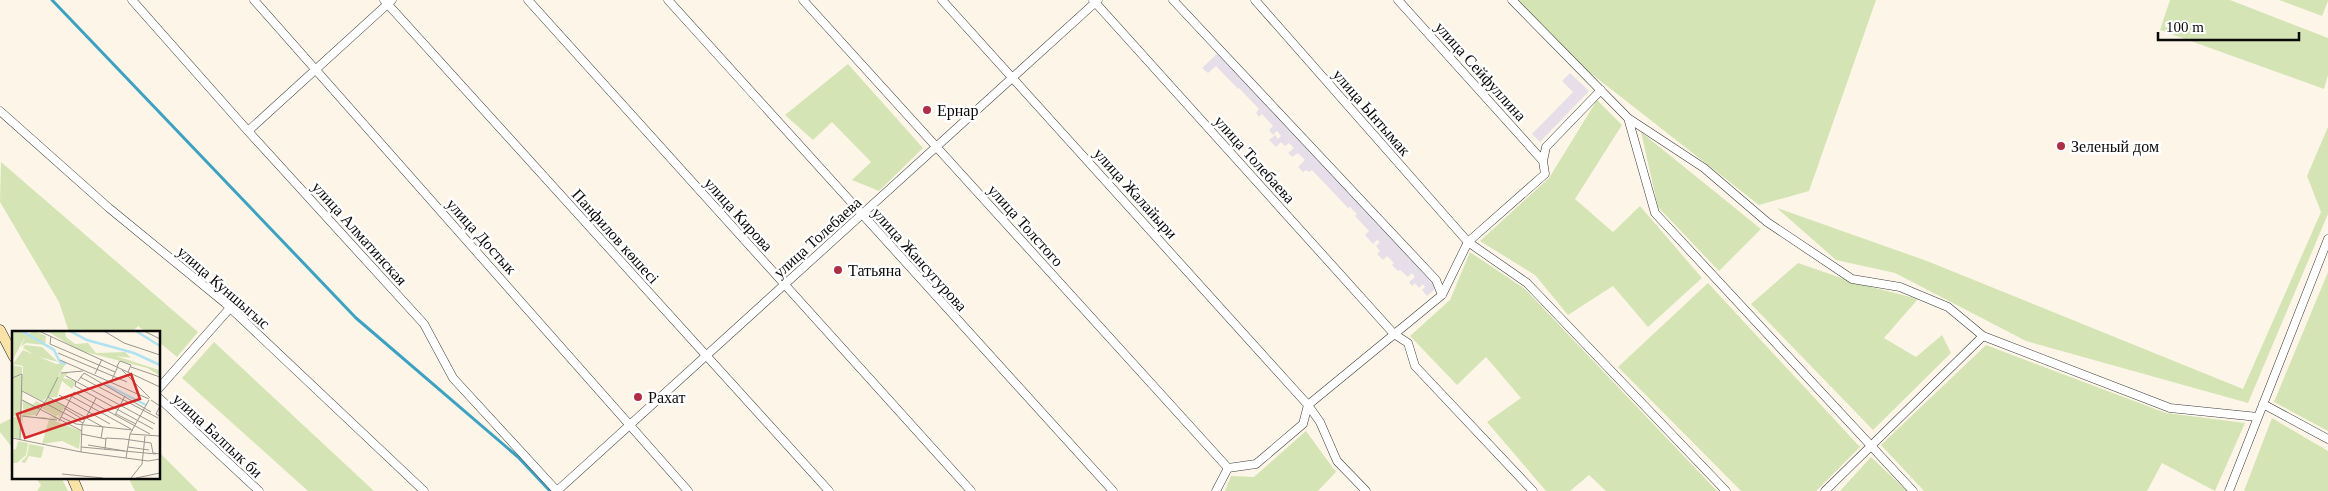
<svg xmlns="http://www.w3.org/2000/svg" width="2328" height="491" viewBox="0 0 2328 491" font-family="Georgia,serif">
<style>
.industrial{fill:#e6dee8}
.green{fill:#d5e4b5}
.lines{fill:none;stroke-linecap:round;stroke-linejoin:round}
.stream{stroke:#3da1c2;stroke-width:3}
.street-casing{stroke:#3c3c3c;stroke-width:9}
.secondary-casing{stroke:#2b2b2b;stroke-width:11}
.street{stroke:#fff;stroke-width:8}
.secondary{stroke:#f9e3a7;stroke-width:10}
.poi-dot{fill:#ae2d47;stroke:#fff;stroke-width:2}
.labels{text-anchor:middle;stroke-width:5;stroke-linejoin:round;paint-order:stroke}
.street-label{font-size:16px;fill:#090909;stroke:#fff}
.poi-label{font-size:16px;fill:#090909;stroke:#fff;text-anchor:start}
.inset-river{fill:none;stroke:#b0e2f1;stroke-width:2.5}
.inset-road{fill:none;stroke:#9b978f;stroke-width:1}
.view{fill:#d62828;fill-opacity:0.15;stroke:#d62828;stroke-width:2.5}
.inset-edge{fill:none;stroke:#090909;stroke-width:2.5}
</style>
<rect width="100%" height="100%" fill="#fdf6e8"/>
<path class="industrial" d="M1218,53l219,234 -10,9 -5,-6 3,-3 -2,-3 -4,4 -4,-5 -3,3 -3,-4 6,-5 -3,-4 -4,4 -8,-7 -2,1 -6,-6 2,-2 -7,-7 -4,4 -6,-6 3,-3 -4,-5 4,-4 -3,-2 -4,4 -8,-9 4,-4 -14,-15 2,-2 -7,-7 -2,1 -36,-38 -3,2 -3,-2 -3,2 -5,-5 7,-7 -7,-7 -6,4 -4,-4 6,-5 -5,-5 -4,3 -4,-4 -5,5 -7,-7 6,-5 3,4 3,-3 -4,-5 -4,4 -4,-5 4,-4 -11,-12 -3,3 -3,-4 3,-4 -20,-21 -1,1 -22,-23 -8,7 -6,-5z
M1570,73l19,18 -49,51 -8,-8 41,-42 -11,-11z"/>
<path class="green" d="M1516,0h360l-67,191 -50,14 -198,-155z
M2170,0h60l98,38v37l-4,14 -164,-59z
M2279,0h49v1l-6,15z
M848,64l75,84 -44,43 -27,-11 19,-18 -39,-40 -19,18 -28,-25z
M1597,100l25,25 -47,74 38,33 27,-26 62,72 -54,49 -35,-41 -45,29 -33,-40 -55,-34 69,-63z
M2328,127v87l-80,189 -222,-62 -131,-68 -59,-13 -59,-52 150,53 316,128 78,-177 -14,-36z
M1641,132l120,97 -42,42 -61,-64z
M1,162l197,170 -21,25 -18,-15v-10h-13l-8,-6 -6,6h-63l-10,-30 -59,-100z
M1470,252l55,37 192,202h-111l-17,-16 -19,16h-24l-59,-69 34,-24 -35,-41 -29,28 -47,-49 40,-36z
M1798,263l58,20 62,16 -34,39 32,19 26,-22 9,18 -78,77 -122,-126z
M2328,272v159l-54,-29z
M1708,283l152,164 -44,44h-75l-123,-124z
M214,342l160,149h-66l-126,-113z
M1986,345l180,68 79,10 -30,68 -53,-28 -15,28h-223l-43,-46z
M14,417v33l-14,-18v-8z
M2272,418l56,33v40h-84z
M1306,431l30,41 -18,19h-93l6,-15 23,1z
M159,452l39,39h-63l-7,-14h31z
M1871,457l36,34h-67z
M35,477h26l7,14h-31l4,-6z"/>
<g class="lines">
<path class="stream" d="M52,0l304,318 162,139 32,34"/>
<defs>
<path id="street" d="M132,0l116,131 176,193 29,54 104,113 541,-491
M254,0l434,491
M384,0l445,491
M528,0l443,491
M668,0l445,491
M803,0l425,468
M942,0l366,405 12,17 17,39 29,30
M1093,0l301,334 14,9 7,23 118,125
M1173,0l263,280 6,15
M1255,0l213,242 59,41 199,208
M1398,0l145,161
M1512,0l116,118 27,95 258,278
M0,111l109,97 116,95 199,188
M1628,118l76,50 63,54 85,57 48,8 48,20 35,29 187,72 88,9
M248,131l144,-131
M159,388l71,-80
M159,398l100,93
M2263,404l65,35
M1216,491l12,-23 28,-4 47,-40 5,-19 134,-110 26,-53 77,-68 -2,-13 3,-14 55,-57
M1825,491l158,-155
M2229,491l99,-252"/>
<path id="secondary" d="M0,330l14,27
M72,477l6,14"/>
</defs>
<use href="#street" class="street-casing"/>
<use href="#secondary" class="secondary-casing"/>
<use href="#street" class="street"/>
<use href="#secondary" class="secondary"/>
</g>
<g class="poi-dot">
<circle cx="927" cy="110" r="5"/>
<circle cx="2061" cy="146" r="5"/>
<circle cx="838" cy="270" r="5"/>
<circle cx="638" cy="397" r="5"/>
</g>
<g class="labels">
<g class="street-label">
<text transform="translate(1481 71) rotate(48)" y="6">улица Сейфуллина</text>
<text transform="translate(1372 112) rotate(49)" y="6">улица Ынтымак</text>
<text transform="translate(1255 159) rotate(48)" y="6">улица Толебаева</text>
<text transform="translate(1136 193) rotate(48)" y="6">улица Жалайыри</text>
<text transform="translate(739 214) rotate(48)" y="6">улица Кирова</text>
<text transform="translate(1026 225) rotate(48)" y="6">улица Толстого</text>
<text transform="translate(360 233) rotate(48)" y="6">улица Алматинская</text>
<text transform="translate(482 236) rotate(48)" y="6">улица Достык</text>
<text transform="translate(616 236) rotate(48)" y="6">Панфилов көшесі</text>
<text transform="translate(817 237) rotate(-42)" y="6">улица Толебаева</text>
<text transform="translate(920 259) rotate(48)" y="6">улица Жансугурова</text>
<text transform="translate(224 287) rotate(41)" y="6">улица Куншыгыс</text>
<text transform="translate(218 435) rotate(43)" y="6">улица Балпык би</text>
</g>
<g class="poi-label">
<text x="937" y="116">Ернар</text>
<text x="2071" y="152">Зеленый дом</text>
<text x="848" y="276">Татьяна</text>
<text x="648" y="403">Рахат</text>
</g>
</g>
<g transform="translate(12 331)">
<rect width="148" height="148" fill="#fdf6e8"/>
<path d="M0,0h11l3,4 9,-4 11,5 -1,9 -19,-2 -5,4 4,-10 -13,24zM35,0h18l1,6 9,7 13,-1 8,10 29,-1 6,6 -15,-2 43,14v5l-12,-7 -69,-18zM13,14l17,2 16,15 -22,-6 -13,-8zM11,19l33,14 10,-1 -14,24 9,-14h7l-5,5 13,3 -4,8 -10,-8 -5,16h-10l-4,4 -20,-10 -2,26 -9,-1v-51l10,2v7l-5,3 6,-2v-9l-10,-2zM36,67l17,8 -2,5 -5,-2 5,3 -5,8 1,-5 -3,1 1,4 -8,-3 6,-1 -14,-8zM11,69l10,5 3,-4 6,3 -6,11 -14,1 4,-6 -3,-1zM0,86h9l-1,22 -8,-2zM10,86h23l36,14 -2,18 -17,-8 -20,3 7,-25 -26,-2 -2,22zM6,110l10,2 -2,12 -9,8h-5v-13l4,-1zM17,113l15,3 -3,11 -12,-2 -4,7 -4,-1 6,-6z" fill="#d5e4b5"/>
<path class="inset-river" d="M10,0l32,19 6,12 6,2M58,0l17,9 47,13 26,12M124,0l24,15M95,54l39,20"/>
<path class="inset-road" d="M27,0l121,56M92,0l20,12 36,12M132,0l16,8M39,5l-1,8 65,28M46,22l69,29M48,29l89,39M105,35l3,-5 11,4 -3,7M119,36l29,10M110,39l28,28M49,42l22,-2M83,43l7,-15M54,45l89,48M68,46l78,41M0,47l10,-4 -2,66M64,50l-1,5 78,43M66,50l6,-8 67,39M99,51l7,-16M10,60l61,32M47,64l51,29M59,65l60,33M36,66l10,-20M10,69l60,31M139,69l9,6 -4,8 4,2M52,77l20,12M104,83l20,10M103,84l35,19M103,84l10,-19M10,85l35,4M24,85l12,-19 55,30 -2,11M49,86l15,7 57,6M47,90l15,-29 41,23M69,103l25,5M118,103l30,2M0,107l69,14 67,9 12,-2M76,114l37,6M69,116l75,7M116,116l21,3M93,119l1,-12 18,1 27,4 2,10 7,1M69,121l1,-27 14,-27M114,127l4,-24 19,-34M50,143l41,4M119,147l11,-14 3,-28M124,147l24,-5"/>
<path class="view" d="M119,43l9,25 -115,39 -8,-24z"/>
<rect width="148" height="148" class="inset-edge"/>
</g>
<path d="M2158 32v8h141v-8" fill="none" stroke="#090909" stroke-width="2.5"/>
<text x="2166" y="32" font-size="15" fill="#090909" stroke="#ffffff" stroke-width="4" paint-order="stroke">100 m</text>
</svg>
